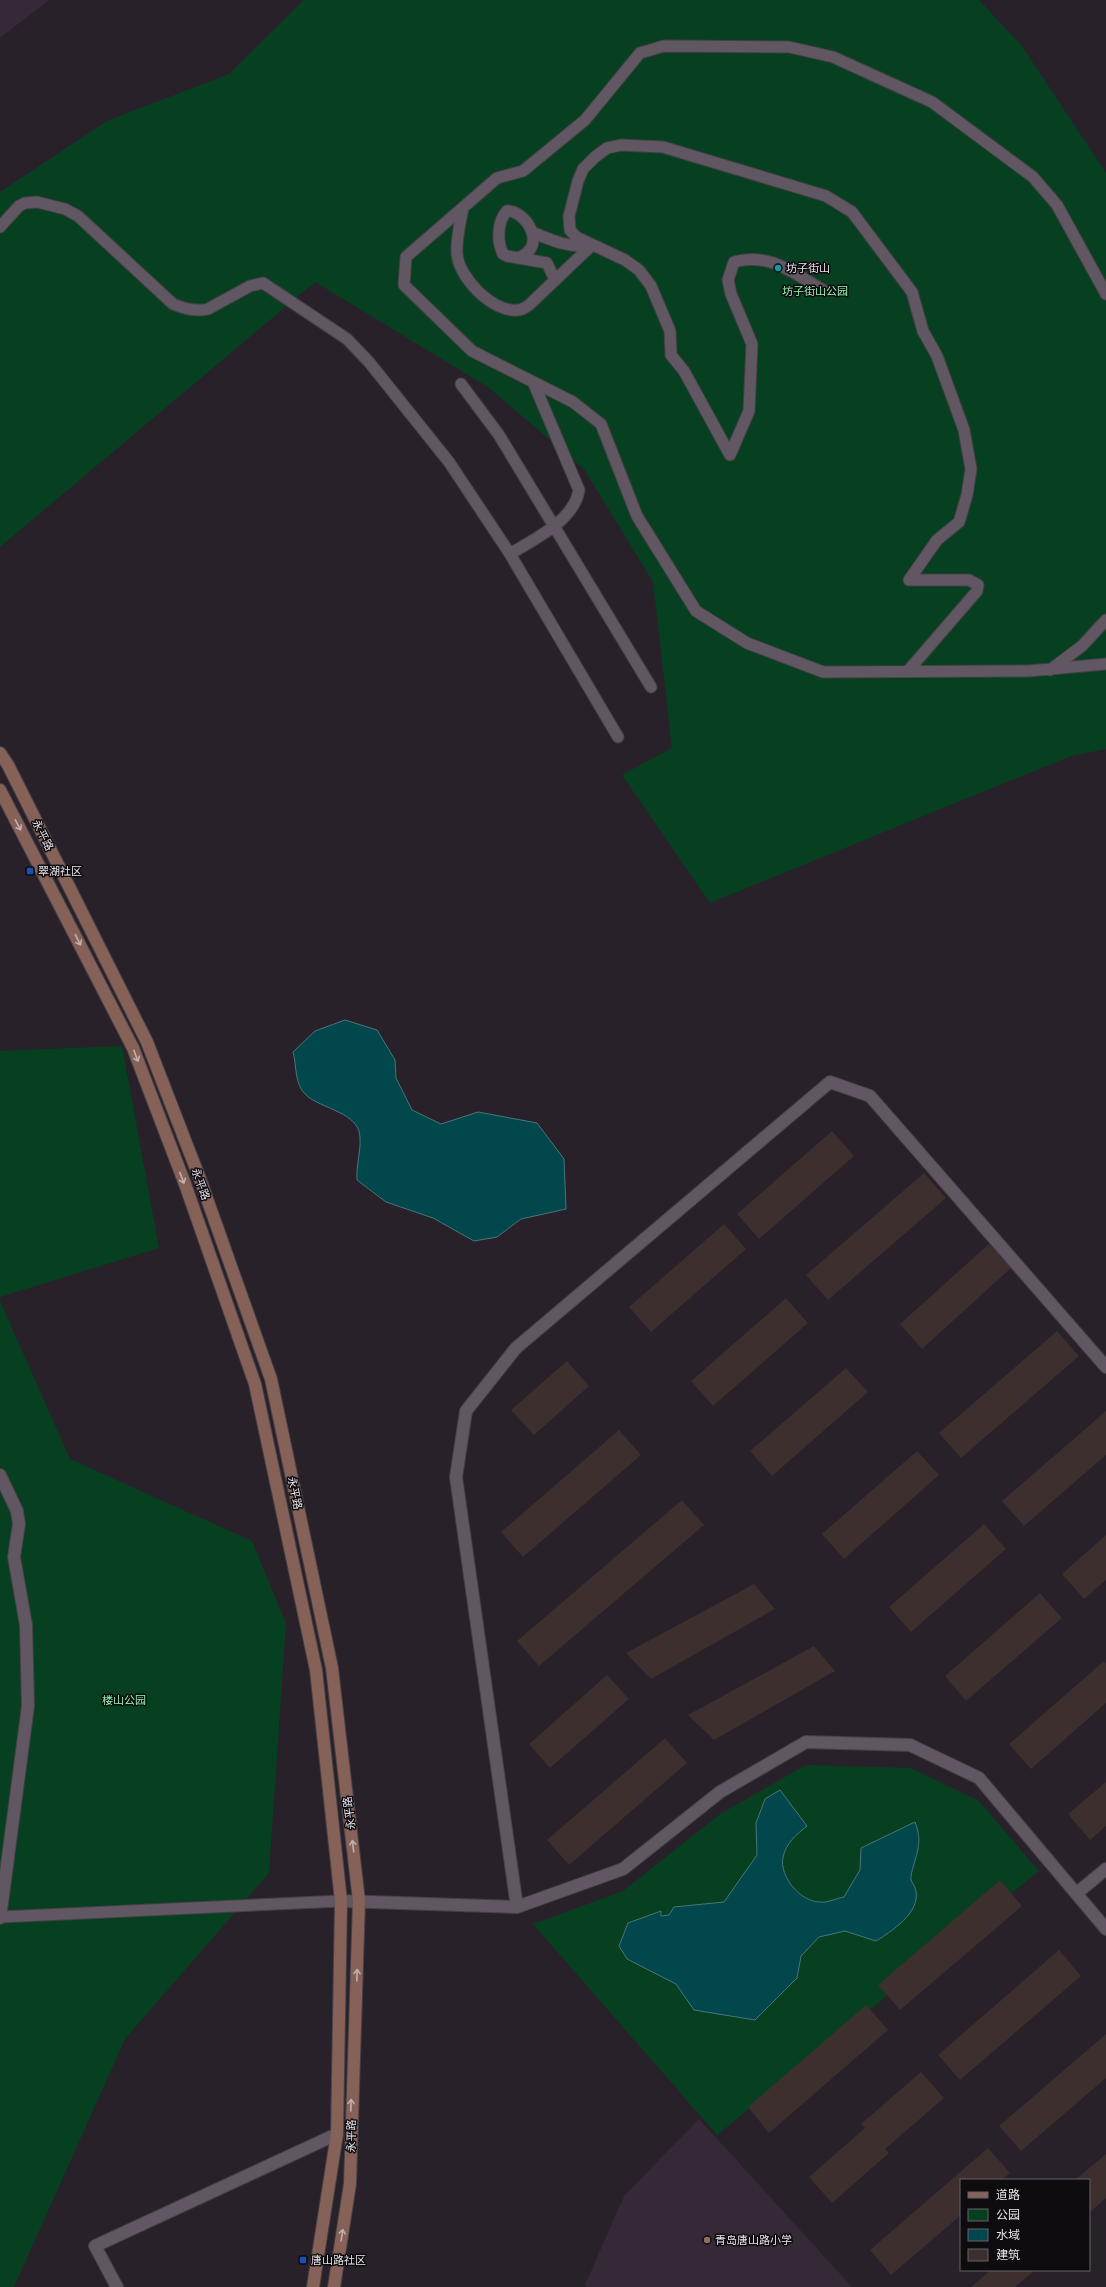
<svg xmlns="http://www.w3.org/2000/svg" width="1106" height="2287" viewBox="0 0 1106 2287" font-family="Raleway,'Noto Sans SC',sans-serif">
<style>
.built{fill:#352937}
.green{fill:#074020}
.water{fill:#02474c;stroke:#48767c}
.building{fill:#3c2f2d}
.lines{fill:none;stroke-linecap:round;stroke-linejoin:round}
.service-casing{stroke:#453f46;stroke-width:13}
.minor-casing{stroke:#453f46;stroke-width:14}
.secondary-casing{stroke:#453f46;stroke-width:14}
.service{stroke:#605762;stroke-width:11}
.minor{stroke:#605762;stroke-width:12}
.secondary{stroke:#856157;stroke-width:12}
.oneway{stroke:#c2b0b0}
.culture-dot{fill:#0f9aa8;stroke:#0f0c10;stroke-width:1.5}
.transit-dot{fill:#1a4fb4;stroke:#0f0c10;stroke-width:1.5}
.education-dot{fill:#8d6e63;stroke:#0f0c10;stroke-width:1.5}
.labels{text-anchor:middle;stroke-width:3;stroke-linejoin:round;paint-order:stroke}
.poi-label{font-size:11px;fill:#eae5eb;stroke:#0f0c10;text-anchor:start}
.park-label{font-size:11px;fill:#94f5b2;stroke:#0f0c10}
.street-label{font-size:11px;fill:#eae5eb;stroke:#0f0c10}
</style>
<rect width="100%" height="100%" fill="#28212a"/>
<path class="built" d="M0,0h49l-49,38z
M699,2119l153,168h-265l-2,-2 39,-89z"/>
<path class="green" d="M304,0h675l43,46 84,127v576l-35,7 -361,147 -88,-128 50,-27 -19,-166 -69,-113 -96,-82 -173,-105 -315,265v-355l107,-71 122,-47z
M122,1046l37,202 -159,49v-246z
M0,1301l70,158 182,82 34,82 -17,250 -144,166 -111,248h-14z
M806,1765l105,3 68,33 60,70 -322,264 -184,-211 90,-33 97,-77z"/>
<path class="water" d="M345,1020l32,10 18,30 1,18 16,32 29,14 37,-12 59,11 27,36 2,50 -45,10 -24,18 -23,4 -41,-23 -47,-16 -29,-22c-1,-14 4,-29 3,-43 -1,-25 -39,-28 -54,-42 -12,-11 -9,-29 -13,-43l22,-21z
M780,1790l27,36c-10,8 -21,17 -24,31 -4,20 18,45 37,45 8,1 17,-4 24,-5l16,-27 1,-22 54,-26c9,22 0,33 -4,54 -1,6 4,9 5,15 4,22 -24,40 -40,50l-31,-10 -26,6 -18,19 -4,22 -42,42 -61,-10 -18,-26 -49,-25 -8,-13 9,-23 33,-12v5l8,-1 5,-8 50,-5 33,-47 -1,-32 9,-24z"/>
<path class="building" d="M832,1131l22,25 -95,83 -22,-25z
M924,1173l22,25 -118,102 -22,-25z
M724,1224l22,25 -95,83 -22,-25z
M989,1244l22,24 -89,81 -22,-25z
M786,1298l22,25 -95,83 -22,-25z
M1057,1331l22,25 -118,102 -22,-25z
M567,1361l22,25 -55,49 -23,-25z
M846,1368l22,24 -96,84 -22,-25z
M1106,1411v44l-82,71 -22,-25z
M619,1430l22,25 -118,102 -22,-25z
M917,1451l22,24 -95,84 -22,-25z
M682,1500l22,25 -165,141 -22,-25z
M984,1524l22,25 -95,83 -22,-25z
M1106,1535v45l-22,19 -22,-25z
M754,1584l21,25 -124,70 -25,-26z
M1040,1593l22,25 -96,83 -21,-25z
M814,1646l21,25 -121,69 -26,-25z
M1104,1661l2,2v40l-75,66 -22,-25z
M607,1675l22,24 -79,69 -21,-24z
M665,1738l22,25 -118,102 -22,-25z
M1106,1782v44l-16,14 -22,-26z
M1000,1880l22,26 -122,104 -22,-25z
M1059,1950l22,26 -121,104 -22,-25z
M866,2005l22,25 -119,103 -21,-26z
M1106,2034v44l-85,73 -22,-25z
M921,2072l23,26 -59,51 4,4 -57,50 -23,-26 56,-49 -4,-4z
M988,2148l22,25 -9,7h-40v35l-70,60 -21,-25z
M1106,2154v44l-17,15v-33h-14z
M991,2270h44l-20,17h-44z"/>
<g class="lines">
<defs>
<path id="service" d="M463,208c-3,15 -7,31 -6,46 2,24 36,59 61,56 4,0 8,-3 11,-5l63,-60
M0,227l19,-21 6,-3 12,-1 28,7 13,7 95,88c12,5 23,8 35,5l42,-23 13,-3 84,56 22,23 80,100 61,92 108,183
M532,232c19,8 38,17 60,13
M518,258c32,-12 6,-49 -11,-47 -10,10 -10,31 -4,43l4,2 40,7 8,17
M823,290c-30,-17 -53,-38 -89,-28l-6,18 3,14 21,50 -3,67 -19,44 -46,-84 -13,-16 -1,-24 -19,-45 -12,-16 -14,-10 -49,-23 -6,-7 -1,-14 9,-35 5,-12 12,-12 12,-9 14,-3 42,2 163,49 26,16 60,80 11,39 14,25 27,74 7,39 -4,26 -8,27 -22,18 -28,40h60l9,5 -1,6 -70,81
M1106,294l-49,-89 -24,-28 -101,-75 -99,-45 -44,-10 -125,-1 -24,7 -55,67 -62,51 -26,7 -91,79 -2,28 68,66 101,51 28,22 36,92 59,95 51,32 76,29 205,-1 78,-7
M461,384l38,51 152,252
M510,554c24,-15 64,-33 69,-64l-45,-106
M1050,670l32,-24 24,-26
M0,1917l341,-16"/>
<path id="minor" d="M0,1475l17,36 2,13 -5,33 12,68 2,81 -28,212
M1077,1893l29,-24
M341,1901l176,6 106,-38 97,-77 86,-50 104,3 69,33 127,151
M517,1907l-61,-430 10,-66 50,-63 314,-266 40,14 236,271
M117,2287l-22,-41 242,-112"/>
<path id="secondary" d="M0,753l8,12 139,277 53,137 71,200 61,289 27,233 -9,283 -16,103
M0,790l133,258 52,136 70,200 61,286 25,231 -4,233 -24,153"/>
</defs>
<use href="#service" class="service-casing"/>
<use href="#minor" class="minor-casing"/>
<use href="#secondary" class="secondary-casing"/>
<use href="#service" class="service"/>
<use href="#minor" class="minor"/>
<use href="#secondary" class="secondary"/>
</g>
<defs><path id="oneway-shaft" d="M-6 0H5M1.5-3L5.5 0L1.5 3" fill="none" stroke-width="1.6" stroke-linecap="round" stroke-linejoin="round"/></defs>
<g class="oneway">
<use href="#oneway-shaft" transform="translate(18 825) rotate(62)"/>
<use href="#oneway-shaft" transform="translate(78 940) rotate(63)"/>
<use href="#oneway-shaft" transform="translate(136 1056) rotate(69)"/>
<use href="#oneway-shaft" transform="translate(182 1178) rotate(69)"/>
<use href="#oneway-shaft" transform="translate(353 1846) rotate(-97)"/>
<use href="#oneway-shaft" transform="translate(357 1975) rotate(-88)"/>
<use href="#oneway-shaft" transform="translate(351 2105) rotate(-88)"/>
<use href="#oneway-shaft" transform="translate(342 2235) rotate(-81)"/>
</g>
<circle class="culture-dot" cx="778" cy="268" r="4"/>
<g class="transit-dot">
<rect x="26" y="867" width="8" height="8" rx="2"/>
<rect x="299" y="2256" width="8" height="8" rx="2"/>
</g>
<circle class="education-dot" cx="707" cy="2240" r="4"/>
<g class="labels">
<g class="poi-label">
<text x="786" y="272">坊子街山</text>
<text x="38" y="875">翠湖社区</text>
<text x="715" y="2244">青岛唐山路小学</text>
<text x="311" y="2264">唐山路社区</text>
</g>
<g class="park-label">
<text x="815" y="295">坊子街山公园</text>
<text x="124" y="1704">楼山公园</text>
</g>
<g class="street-label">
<text transform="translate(43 835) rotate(63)" y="4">永平路</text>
<text transform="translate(201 1184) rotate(70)" y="4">永平路</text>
<text transform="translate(295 1493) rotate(78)" y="4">永平路</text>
<text transform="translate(349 1813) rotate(-97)" y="4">永平路</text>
<text transform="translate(351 2136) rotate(-89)" y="4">永平路</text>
</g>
</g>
<rect x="960" y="2179" width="130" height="92" fill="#0f0c10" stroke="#676368"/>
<rect x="968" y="2192" width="20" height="6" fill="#856157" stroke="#676368"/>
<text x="996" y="2199" font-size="12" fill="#eae5eb">道路</text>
<rect x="968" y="2209" width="20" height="12" fill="#074020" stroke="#676368"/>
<text x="996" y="2219" font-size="12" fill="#eae5eb">公园</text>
<rect x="968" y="2229" width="20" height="12" fill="#02474c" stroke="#676368"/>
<text x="996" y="2239" font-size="12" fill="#eae5eb">水域</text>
<rect x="968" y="2249" width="20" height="12" fill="#3c2f2d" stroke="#676368"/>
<text x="996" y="2259" font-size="12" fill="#eae5eb">建筑</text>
</svg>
